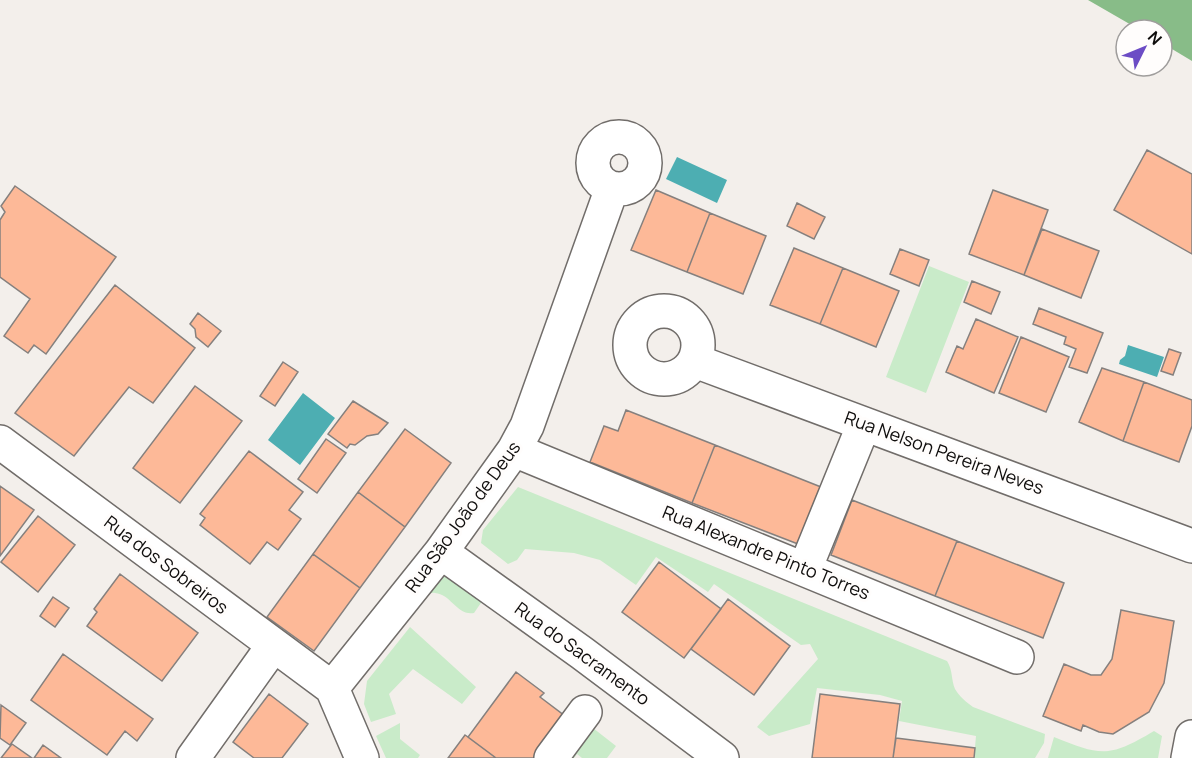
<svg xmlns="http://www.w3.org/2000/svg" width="1192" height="758" viewBox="0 0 1192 758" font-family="Manrope,sans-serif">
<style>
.green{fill:#c9ebc9}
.forest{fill:#88bc88}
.water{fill:#4daeb2}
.building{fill:#fdb998;stroke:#85807e;stroke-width:1.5}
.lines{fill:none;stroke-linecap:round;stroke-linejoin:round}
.minor-casing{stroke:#716d6a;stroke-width:36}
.minor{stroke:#fff;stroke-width:33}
.labels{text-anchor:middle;stroke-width:6;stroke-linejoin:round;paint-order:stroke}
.street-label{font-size:18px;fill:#0f0d0c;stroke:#fffdfc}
</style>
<rect width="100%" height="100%" fill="#f3efeb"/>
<path class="green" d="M929,266l40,16 -43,111 -40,-16z
M518,487l429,174c6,9 4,19 8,28 4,7 11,13 18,18l72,27 -1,9 -9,15h-61l2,-22 -77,-15 3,-20 -22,-6 -63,-7 -7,36 -41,12 -12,-9 61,-68 -8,-15 -9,1 -87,-61 -6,8 -52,-35 -20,28 -36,-25 -26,-7 -49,-4 -8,11 -9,4 -27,-21 2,-13z
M444,577h8l33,20 -11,16c-17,3 -23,-19 -39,-20 -5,-1 -13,4 -19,6l21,-20z
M410,627l66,60 -14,17 -49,-35 -24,25 7,20 -25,8 -7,-18 3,-23z
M584,721l32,25 -9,12h-25l-5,-4 -3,4h-17z
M400,723v16l20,16 -2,3h-32l-10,-22z
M1154,731l8,5 -4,22h-110l6,-21c47,19 55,21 100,-6z"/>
<path class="forest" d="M1088,0h104v61l-30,-18v-13h-22z"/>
<path class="water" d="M677,157l50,23 -10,23 -51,-24z
M1128,345l36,12 -7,20 -38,-13 1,-4 5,-4z
M303,393l32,25 -35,47 -32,-25z"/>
<path class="building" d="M1147,150l45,24v80l-78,-44z
M15,186l101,71 -70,97 -12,-9 -6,8 -24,-17 26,-37 -30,-22v-57l5,-8 -4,-6z
M656,190l54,23 -23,59 -56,-22z
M993,190l55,20 -24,65 -55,-21z
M797,203l28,14 -11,22 -27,-13z
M710,213l56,23 -23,58 -56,-22z
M1042,229l57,22 -18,47 -57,-23z
M794,248l49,20 -23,56 -50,-19z
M900,249l29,11 -10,26 -29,-12z
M843,268l56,23 -23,56 -56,-23z
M972,281l28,11 -9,22 -27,-12z
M115,285l80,63 -42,55 -24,-16 -55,69 -59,-43z
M1039,308l64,25 -16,40 -18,-6 7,-18 -12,-5 2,-7 -33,-13z
M198,313l23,18 -13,16 -12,-10 -1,-8 -5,-5z
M976,319l42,18 -24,56 -48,-21 11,-26 6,3z
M1021,337l48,20 -23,55 -47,-19z
M1169,349l12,4 -8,22 -12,-4z
M283,362l15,10 -23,34 -15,-10z
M1102,368l42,14 -21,59 -44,-19z
M1144,382l48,18v26l-13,36 -56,-21z
M195,386l47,35 -62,82 -47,-35z
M353,401l35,22 -10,11 -11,2 -12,9 -5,-1 -3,4 -19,-14z
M626,410l89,35 -23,58 -102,-41 14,-36 14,5z
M405,429l46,34 -46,64 -47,-35z
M326,439l20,14 -29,40 -19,-14z
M715,445l106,42 -23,57 -106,-41z
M249,451l54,41 -14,18 12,9 -23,31 -11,-8 -17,22 -50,-39 5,-7 -5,-4z
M0,486l34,24 -34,46z
M358,492l47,35 -45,61 -47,-34z
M852,500l105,41 -22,55 -104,-41z
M38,516l37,29 -37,47 -37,-30z
M957,541l107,42 -21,55 -108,-42z
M313,554l47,34 -46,63 -47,-34z
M659,562l62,47 -37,49 -62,-46z
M120,574l78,59 -36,48 -75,-55 10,-14 -3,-3z
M53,597l16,11 -14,19 -15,-11z
M728,599l62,47 -36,49 -63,-46z
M1121,610l53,11 -10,62 -15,29 -36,22 -14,-2 -16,-7 -2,6 -38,-15 21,-52 27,11h10l11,-16z
M63,654l90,65 -16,22 -12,-10 -18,24 -76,-55z
M516,672l28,21 -4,4 25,19 -31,42h-38l-28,-21z
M269,694l39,30 -26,34h-28l-21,-16z
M820,694l80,10 -7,54h-81z
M1,705l25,18 -16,22 -10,-7z
M465,735l3,2 28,21h-48z
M896,738l79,10 -1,10h-81z
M12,744l20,14h-31z
M43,745l18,13h-27z"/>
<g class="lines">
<defs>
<path id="minor" d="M593 163a26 26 0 1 1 52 0a26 26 0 1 1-52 0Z
M630 345a34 34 0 1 1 68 0a34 34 0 1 1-68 0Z
M695,361l497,185
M0,442l332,246
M514,450l503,207
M441,552l141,101 140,105
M805,569l59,-145
M193,758l80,-112
M362,758l-30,-70 109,-136 73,-102 13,-24 85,-238
M551,758l34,-46
M1188,758l4,-21"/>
</defs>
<use href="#minor" class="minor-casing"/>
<use href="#minor" class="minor"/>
</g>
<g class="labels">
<g class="street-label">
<text transform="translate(944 453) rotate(20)" y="6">Rua Nelson Pereira Neves</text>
<text transform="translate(463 517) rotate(-54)" y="6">Rua São João de Deus</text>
<text transform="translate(766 553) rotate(22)" y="6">Rua Alexandre Pinto Torres</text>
<text transform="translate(166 565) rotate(37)" y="6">Rua dos Sobreiros</text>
<text transform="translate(582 654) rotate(36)" y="6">Rua do Sacramento</text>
</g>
</g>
<g transform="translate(1144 48) rotate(47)"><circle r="28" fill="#fffdfc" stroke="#9f9d9c" stroke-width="1.5"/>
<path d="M0-4.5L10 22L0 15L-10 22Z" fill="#6c4cc5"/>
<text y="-9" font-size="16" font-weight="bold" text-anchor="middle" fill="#0f0d0c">N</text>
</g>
</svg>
